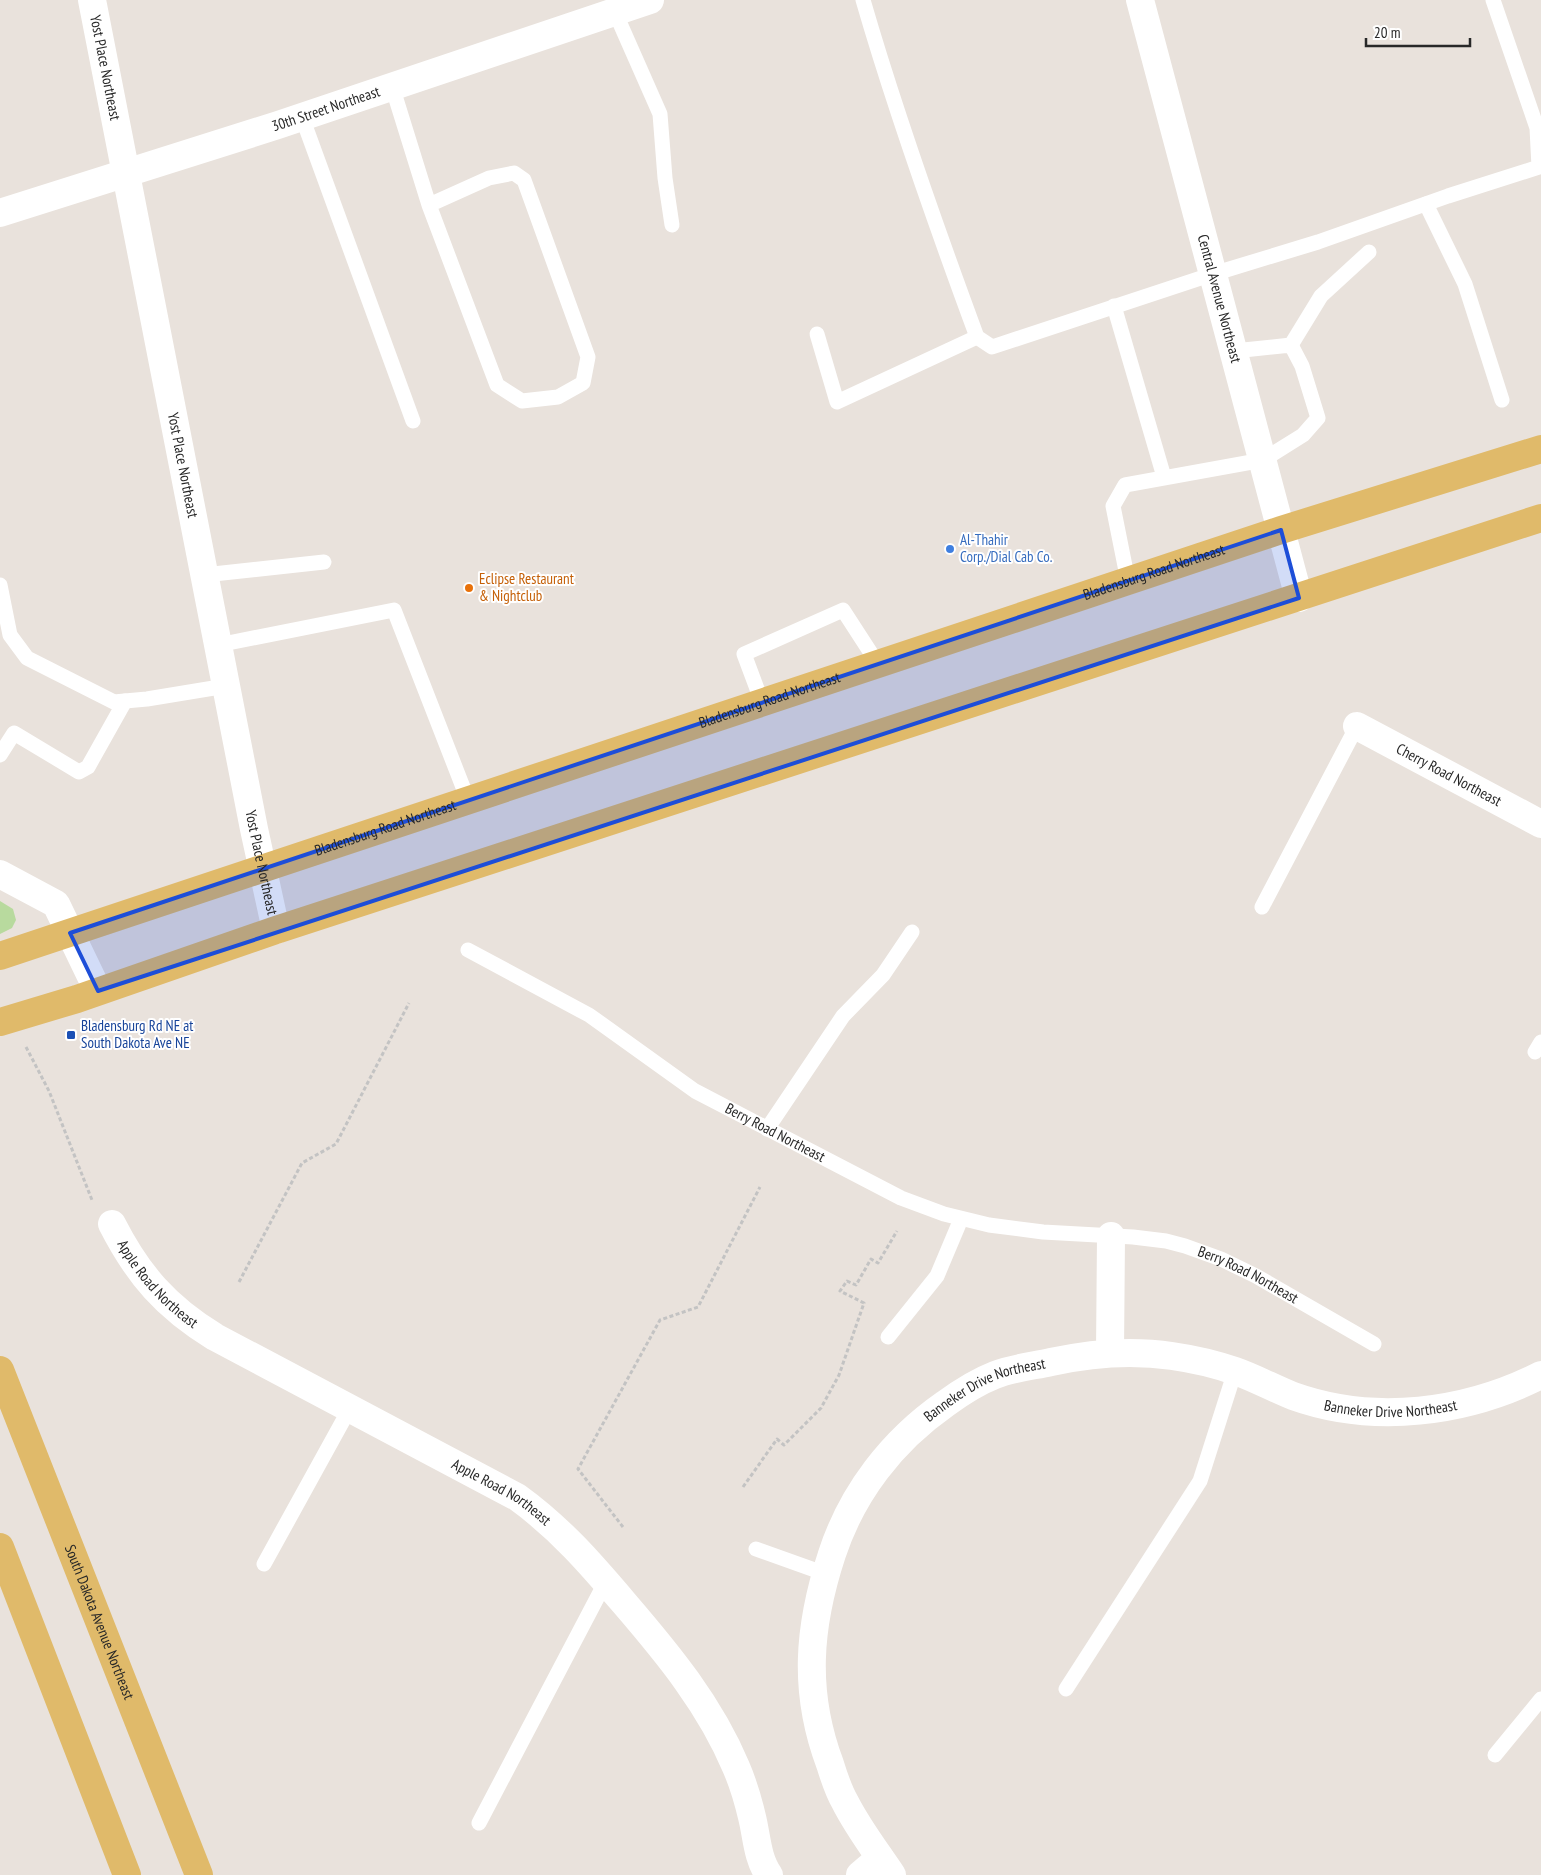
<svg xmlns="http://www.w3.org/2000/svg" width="1541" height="1875" viewBox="0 0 1541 1875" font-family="'PT Sans Narrow',sans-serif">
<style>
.green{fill:#b8da9e}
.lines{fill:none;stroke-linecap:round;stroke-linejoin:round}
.path{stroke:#c3c3c3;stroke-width:3;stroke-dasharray:4 2.5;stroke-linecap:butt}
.lane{stroke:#fff;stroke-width:15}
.street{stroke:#fff;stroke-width:28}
.primary{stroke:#e0ba6a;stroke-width:28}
.marked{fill:#1d4ed8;fill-opacity:0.2;stroke:#1d4ed8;stroke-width:4;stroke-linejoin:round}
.shop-dot{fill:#3f7fe0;stroke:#fff;stroke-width:2}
.food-dot{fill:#e8710a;stroke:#fff;stroke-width:2}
.transit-dot{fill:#1a4fb4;stroke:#fff;stroke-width:2}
.labels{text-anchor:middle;stroke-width:4;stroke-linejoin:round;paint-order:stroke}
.street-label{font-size:15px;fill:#282828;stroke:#fff}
.shop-label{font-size:15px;fill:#366cbe;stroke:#fff;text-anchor:start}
.food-label{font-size:15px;fill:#c56008;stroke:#fff;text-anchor:start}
.transit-label{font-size:15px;fill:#164399;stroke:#fff;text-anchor:start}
</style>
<rect width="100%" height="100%" fill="#e9e2dc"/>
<path class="green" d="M0,901l13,8 3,11 -4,8 -12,6z"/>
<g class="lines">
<path class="path" d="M26,1047l23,44 43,109
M239,1282l63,-119 34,-19 73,-141
M743,1487l34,-48 7,6 37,-37 18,-33 25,-72 -24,-12 7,-10 9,4 15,-26 7,4 19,-32
M623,1527l-45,-58 82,-149 38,-13 62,-120"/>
<g class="lane">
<path d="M863,0c33,114 73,226 114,337l15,10 221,-73 105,-32 130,-46 91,-29 -2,-39 -44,-128"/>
<path d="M615,12l45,102 5,64 7,47"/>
<path d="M392,86l37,119 68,180 25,16 36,-4 25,-14 5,-26 -64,-177 -10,-7 -25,5 -60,27"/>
<path d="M302,117l111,304"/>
<path d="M1426,204l39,80 37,116"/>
<path d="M1114,306l50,171"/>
<path d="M817,334l20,68 140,-65"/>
<path d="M1291,345l30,-49 48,-44"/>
<path d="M204,575l120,-13"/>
<path d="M1128,581l-15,-75 12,-21 138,-25 40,-25 15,-17 -16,-52 -11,-21 -57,6"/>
<path d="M0,585l10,50 17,23 87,44 33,-3 79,-13"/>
<path d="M218,645l176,-35 74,190"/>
<path d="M762,702l-18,-48 99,-44 35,54"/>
<path d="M0,755l14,-22 65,39 9,-5 37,-66"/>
<path d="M1262,907l95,-181"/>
<path id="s1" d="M468,950l121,65 106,76 206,107 43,16 45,11 54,7 90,5 33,4 19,5 36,13 35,17 118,68"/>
<path d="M1535,1052l6,-10"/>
<path d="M767,1129l76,-113 40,-41 29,-43"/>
<path d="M888,1337l49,-61 24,-57"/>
<path d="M756,1549l70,25"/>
<path d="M264,1564l86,-156"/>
<path d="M1066,1689l134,-208 35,-110"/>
<path d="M1495,1755l46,-56"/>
<path d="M479,1823l127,-242"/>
</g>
<g class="street">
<path id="s2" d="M92,0l162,829 22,101"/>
<path id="s3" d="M1140,0l159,598"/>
<path id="s4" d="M0,213l278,-88 372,-125"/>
<path id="s5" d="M1357,726l184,98"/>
<path d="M0,874l56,30 42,87"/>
<path id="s6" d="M112,1224c26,51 54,83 103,113l302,160c43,31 74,67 108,107 43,50 85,101 111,163 7,16 12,33 16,50 5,20 5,41 17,58"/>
<path d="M1110,1353l1,-117"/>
<path d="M860,1875l20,-17"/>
<path id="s7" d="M892,1875c-16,-24 -34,-47 -47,-73 -7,-12 -11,-25 -15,-38 -27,-72 -22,-137 2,-210 20,-61 60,-113 113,-150 15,-11 32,-22 50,-29 18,-7 38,-9 56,-13 41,-9 81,-12 121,-6 21,3 43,8 63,15 20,7 38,17 58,25 81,29 173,17 248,-21"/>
</g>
<g class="primary">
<path id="s8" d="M0,956l1281,-426 260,-81"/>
<path d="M0,1022l77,-23 199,-69 1265,-412"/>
<path id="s9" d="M0,1370l199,505"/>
<path d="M0,1547l127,328"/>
</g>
</g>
<path class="marked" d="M1281,530l18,68 -1201,393 -28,-58z"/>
<circle class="shop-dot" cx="950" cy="549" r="5"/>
<circle class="food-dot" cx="469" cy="588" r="5"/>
<rect class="transit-dot" x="66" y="1030" width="10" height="10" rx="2.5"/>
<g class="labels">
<g class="street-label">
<text dy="5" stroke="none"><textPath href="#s2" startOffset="69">Yost Place Northeast</textPath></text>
<text dy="5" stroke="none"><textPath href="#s4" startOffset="342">30th Street Northeast</textPath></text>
<text dy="5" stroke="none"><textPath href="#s3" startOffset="309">Central Avenue Northeast</textPath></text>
<text dy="5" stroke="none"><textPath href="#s2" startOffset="474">Yost Place Northeast</textPath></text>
<text dy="5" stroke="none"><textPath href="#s8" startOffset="1216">Bladensburg Road Northeast</textPath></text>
<text dy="5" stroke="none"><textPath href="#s8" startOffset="811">Bladensburg Road Northeast</textPath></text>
<text dy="5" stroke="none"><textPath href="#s5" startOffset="104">Cherry Road Northeast</textPath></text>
<text dy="5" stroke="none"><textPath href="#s8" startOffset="406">Bladensburg Road Northeast</textPath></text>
<text dy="5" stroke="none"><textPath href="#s2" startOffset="879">Yost Place Northeast</textPath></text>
<text dy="5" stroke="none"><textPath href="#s1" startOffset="358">Berry Road Northeast</textPath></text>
<text dy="5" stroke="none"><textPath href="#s1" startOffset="859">Berry Road Northeast</textPath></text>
<text dy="5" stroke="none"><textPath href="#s6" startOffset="76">Apple Road Northeast</textPath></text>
<text dy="5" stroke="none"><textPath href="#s7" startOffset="576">Banneker Drive Northeast</textPath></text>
<text dy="5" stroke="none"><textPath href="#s7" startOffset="998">Banneker Drive Northeast</textPath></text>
<text dy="5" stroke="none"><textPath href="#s6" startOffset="481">Apple Road Northeast</textPath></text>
<text dy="5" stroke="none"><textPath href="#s9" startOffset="271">South Dakota Avenue Northeast</textPath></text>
</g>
<g class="shop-label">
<text x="960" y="545">Al-Thahir<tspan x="960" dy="17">Corp./Dial Cab Co.</tspan></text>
</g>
<g class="food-label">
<text x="479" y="584">Eclipse Restaurant<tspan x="479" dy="17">&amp; Nightclub</tspan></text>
</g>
<g class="transit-label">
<text x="81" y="1031">Bladensburg Rd NE at<tspan x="81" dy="17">South Dakota Ave NE</tspan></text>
</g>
</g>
<path d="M1366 38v8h104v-8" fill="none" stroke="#282828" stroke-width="2.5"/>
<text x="1374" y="38" font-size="15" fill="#282828" stroke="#ffffff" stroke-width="4" paint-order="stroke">20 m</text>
</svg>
